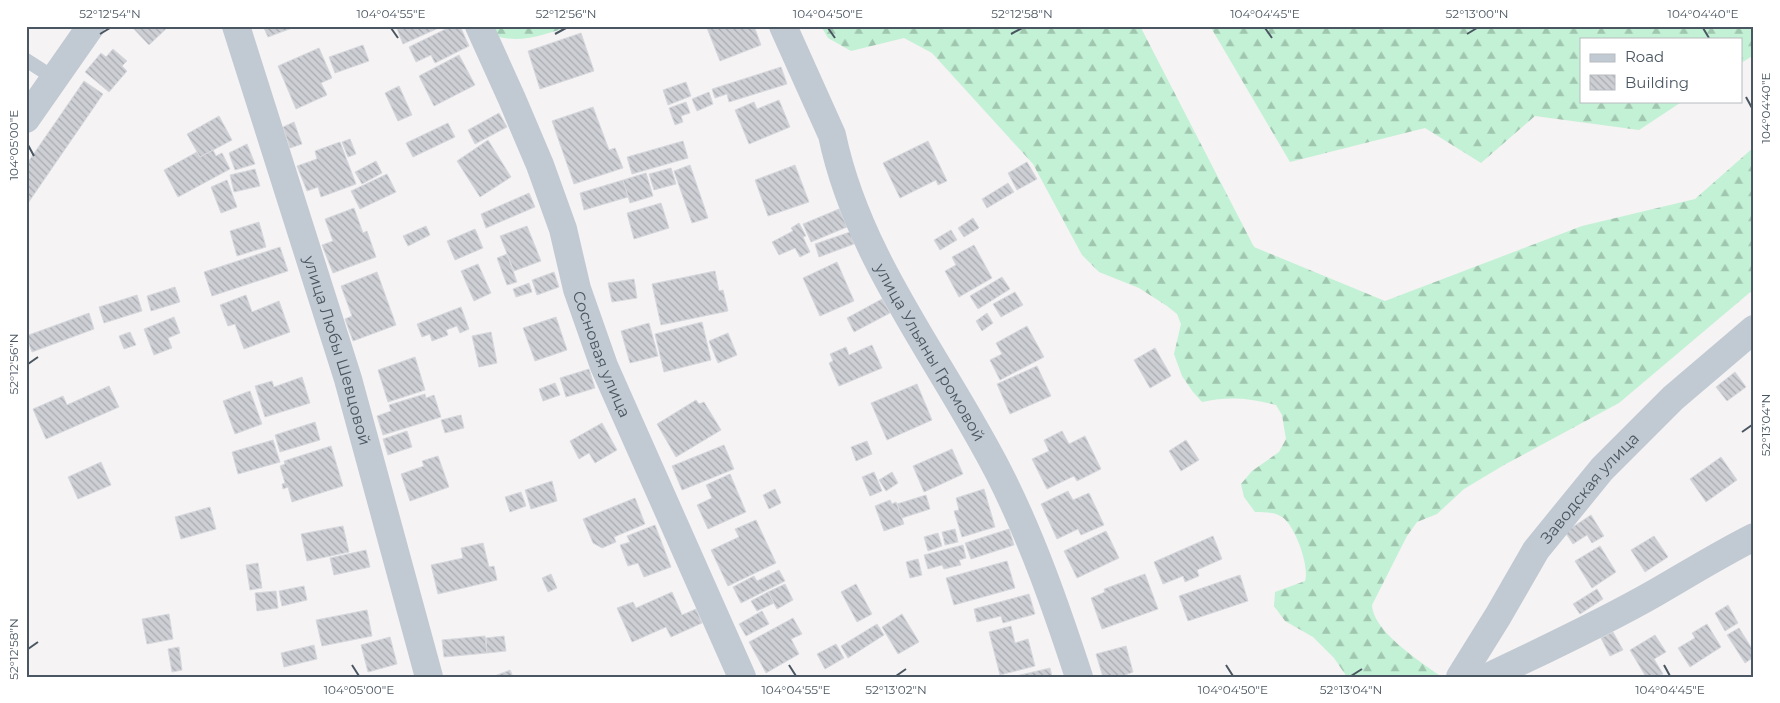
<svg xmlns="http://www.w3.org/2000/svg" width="1780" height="703" viewBox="0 0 1780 703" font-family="Montserrat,sans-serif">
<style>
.forest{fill:url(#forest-firs)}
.building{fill:url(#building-back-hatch);stroke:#d7d9de}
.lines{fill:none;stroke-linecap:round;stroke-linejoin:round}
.service{stroke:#c1cad2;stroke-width:14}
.minor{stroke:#c1cad2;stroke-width:28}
.tertiary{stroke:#c1cad2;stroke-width:28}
.ticks{fill:none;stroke:#4a5661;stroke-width:2}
.labels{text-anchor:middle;stroke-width:5;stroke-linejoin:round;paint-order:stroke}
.street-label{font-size:16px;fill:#4a5661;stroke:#fff}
.neatline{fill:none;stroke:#4a5661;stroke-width:2}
.ticks-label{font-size:12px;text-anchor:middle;fill:#4a5661}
</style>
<defs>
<pattern id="forest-firs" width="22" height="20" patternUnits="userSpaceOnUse" patternTransform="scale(1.25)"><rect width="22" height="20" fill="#c3f1d5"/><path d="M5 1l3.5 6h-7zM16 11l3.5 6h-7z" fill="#a0c6b0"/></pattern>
<pattern id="building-back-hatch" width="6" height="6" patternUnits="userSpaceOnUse" patternTransform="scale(1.25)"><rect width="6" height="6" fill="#cdcfd5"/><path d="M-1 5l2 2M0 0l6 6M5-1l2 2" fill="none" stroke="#a8abb0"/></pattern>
</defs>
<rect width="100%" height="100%" fill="#f5f3f3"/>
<path class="forest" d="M494,26h76c-24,8 -46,17 -71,11l-4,-7z
M821,26h319l114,221 131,54 197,-75 113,-27 59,-52v142l-135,114 -115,62 -40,24 -27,25 -20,8 -10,14 -35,69c1,26 47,56 67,70l-1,2h-91l-13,-19 -21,-21 -28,-16 -11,-15 1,-14 30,-11c5,-14 -10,-56 -23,-64 -7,-5 -19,-5 -27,-5l-11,-15 -3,-13 11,-13 27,-19 7,-13 -4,-24 -6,-10c-26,-7 -47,-9 -74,-3l-9,-10 -11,-16 -8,-22 7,-30 -4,-10 -10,-8 -28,-18 -40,-16 -17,-17 -49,-91 -101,-111 -28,-15 -53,13 -23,-13z
M1210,26h544v29l-13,8v-24h-160v62h102l-44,29 -104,-14 -54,47 -56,-35 -135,34z"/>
<path class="building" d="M131,26h38l-20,19z
M263,26h28l1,2 -24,9z
M396,26h47l-40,18z
M452,26h8l9,20 -34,17 -4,-8 -15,7 -7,-15z
M712,26h42l7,19 -41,16 -13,-33z
M581,33l13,38 -54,18 -12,-38z
M363,45l6,16 -34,12 -6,-16z
M319,48l13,30 -11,5 6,12 -31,14 -18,-43z
M113,49l14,12 -5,5 5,5 -18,21 -24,-20 16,-19 5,4z
M459,55l16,30 -41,21 -15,-30z
M781,67l6,17 -58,18 -2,-8 -12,4 -3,-9z
M84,81l19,13 -77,112v-41z
M686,82l5,14 -23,9 -5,-15z
M399,86l13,29 -14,6 -13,-28z
M709,92l4,12 -16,7 -5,-12z
M779,100l11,27 -41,17 -14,-34 19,-8 3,7z
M686,102l4,11 -9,3 2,6 -8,3 -6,-17z
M593,107l16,43 6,-2 8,20 -49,16 -22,-63z
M499,113l8,14 -32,17 -7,-14z
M219,116l13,24 -32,17 -13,-23z
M294,122l8,22 -12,4 -7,-21z
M448,123l7,14 -42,20 -7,-14z
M350,139l6,15 -8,3 -6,-15z
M488,140l23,37 -31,20 -23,-36z
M683,141l5,17 -56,16 -5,-17z
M928,141l19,40 -9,4 -2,-5 -36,18 -17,-35z
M340,142l16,42 -35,13 -3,-10 -11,4 -10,-25 20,-7 -2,-8z
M247,144l8,20 -20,6 -6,-17z
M213,150l3,6 6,-3 8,16 -52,28 -14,-27 33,-18 3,5z
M376,161l6,12 -20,11 -7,-12z
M1027,162l10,17 -20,11 -9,-17z
M690,165l18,53 -16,5 -18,-52z
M795,165l14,37 -41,14 -13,-36z
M671,168l5,16 -22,6 -5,-16z
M255,169l5,17 -26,6 -4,-17z
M646,173l7,23 -23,7 -7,-23z
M387,174l9,18 -36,17 -9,-18z
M227,180l10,27 -16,6 -10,-26z
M623,180l5,17 -44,13 -4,-17z
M1008,183l6,9 -27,16 -5,-9z
M529,193l6,14 -49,21 -5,-14z
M661,203l8,25 -35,11 -7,-26z
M354,208l9,25 4,-2 9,26 -43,16 -11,-28 11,-4 -8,-22z
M839,209l8,18 -36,15 -8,-18z
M973,218l6,10 -15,9 -6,-9z
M259,222l7,25 -29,9 -7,-25z
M799,223l7,13 -3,1 7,15 -10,5 -5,-9 -16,7 -7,-13 21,-11 -2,-3z
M426,226l4,9 -22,11 -5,-10z
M527,226l14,35 -27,10 -14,-35z
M475,229l8,19 -28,12 -8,-19z
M951,230l6,10 -17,10 -6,-10z
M850,232l4,12 -35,13 -4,-13z
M974,245l18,33 -33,19 -14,-26 11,-6 -4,-8z
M280,247l8,24 -76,25 -8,-24z
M507,254l10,28 -10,3 -10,-27z
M837,262l17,39 -34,15 -17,-38z
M478,264l13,29 -17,8 -13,-30z
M715,271l4,20 4,-1 5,21 -67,14 -9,-41z
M377,272l19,53 -43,16 -8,-22 7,-3 -11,-30z
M554,272l5,15 -22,8 -5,-15z
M1002,277l8,12 -32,20 -8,-13z
M634,279l3,19 -25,4 -4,-19z
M529,283l3,9 -16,5 -3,-8z
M175,287l5,15 -29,9 -4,-15z
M1015,292l8,13 -22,12 -8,-13z
M137,295l5,16 -38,12 -5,-16z
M246,295l6,17 27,-11 11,31 -46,17 -9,-25 -7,2 -8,-21z
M882,299l8,14 -36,19 -7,-14z
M461,307l8,22 -9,4 -3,-7 -11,4 2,5 -16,6 -2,-7 -8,3 -5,-13z
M89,313l5,16 -62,23 -6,-16z
M987,313l6,10 -11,8 -6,-10z
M174,317l6,16 -12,5 4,10 -18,7 -10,-26z
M556,317l11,33 -32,11 -12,-33z
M702,322l9,38 -47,12 -9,-38z
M649,323l9,33 -28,7 -9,-32z
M1027,326l17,31 -44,23 -10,-20 12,-6 -6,-11z
M130,332l6,13 -12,4 -5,-13z
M491,332l6,31 -18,4 -7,-31z
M728,333l9,22 -19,8 -9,-22z
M872,345l10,23 -43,18 -10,-23 4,-2 -3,-7 16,-7 3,8z
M1155,348l16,28 -21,12 -16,-28z
M415,357l10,33 -37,12 -10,-32z
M1037,366l14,30 -41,18 -13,-30z
M589,369l6,19 -29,9 -6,-19z
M1735,372l11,15 -19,14 -11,-14z
M302,377l8,26 -45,14 -10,-31 17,-5 2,6z
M555,383l5,12 -17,6 -4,-12z
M917,384l15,36 -45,20 -16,-37z
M109,386l10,21 -73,32 -13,-30 30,-13 4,9z
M250,391l12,33 -27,10 -12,-33z
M425,394l1,4 8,-3 7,22 -58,18 -6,-19 14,-5 -2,-6z
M696,400l3,4 5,-2 17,28 -45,27 -19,-33z
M461,415l3,13 -19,5 -4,-13z
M315,422l5,18 -40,12 -5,-17z
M602,423l15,27 -22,13 -6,-10 -10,6 -9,-18z
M407,431l5,16 -24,8 -5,-16z
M1062,431l7,13 16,-8 16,33 -24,12 -3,-5 -27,13 -15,-30 17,-8 -5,-11z
M273,440l7,22 -42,12 -6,-22z
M1186,440l13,20 -18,11 -12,-20z
M867,441l5,13 -16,7 -5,-14z
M724,445l10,24 -52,21 -10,-24z
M331,446l12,40 -51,16 -4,-15 -5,2 -1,-5 3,-1 -5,-17 5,-2 -1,-3z
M952,449l11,25 -39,18 -11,-26z
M438,456l11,31 -39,14 -9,-27 23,-8 -2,-5z
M1721,457l16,23 -31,22 -16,-23z
M101,462l10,23 -33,14 -10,-22z
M874,472l8,19 -12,5 -8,-19z
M892,472l6,11 -12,8 -7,-11z
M730,474l16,38 -38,17 -11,-24 15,-7 -6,-13z
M552,481l5,20 -26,8 -6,-19z
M775,489l6,14 -12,6 -6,-14z
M984,489l11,38 -33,10 -8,-26 5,-1 -3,-12z
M1068,491l5,9 16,-7 15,32 -23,10 -3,-6 -21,10 -16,-35z
M521,492l5,14 -16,6 -5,-15z
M926,495l4,14 -28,9 -5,-14z
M635,498l10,26 -31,13 2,5 -14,6 -9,-5 -10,-24z
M890,500l2,4 4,-2 1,2 7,20 -20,7 -9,-25z
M210,507l6,22 -35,10 -6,-22z
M1591,515l13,21 -12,7 -5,-8 -14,9 -8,-12z
M756,520l20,43 -48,23 -17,-36 28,-13 -4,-8z
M655,525l16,42 -27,10 -6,-14 -10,3 -8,-21 10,-3 -3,-6z
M343,526l6,26 -42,9 -6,-27z
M955,529l3,13 -13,3 -3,-13z
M1009,529l5,16 -43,14 -6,-16z
M1106,531l13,27 -42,20 -13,-27z
M938,533l4,13 -14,5 -4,-14z
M1213,536l9,23 -25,11 2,6 -14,6 -2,-6 -20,8 -9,-22z
M1654,536l14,21 -23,15 -14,-22z
M483,543l6,24 5,-1 3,14 -59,14 -7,-29 32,-7 -2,-10z
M963,545l3,13 -7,2 2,5 -17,4 -2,-4 -14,4 -4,-14z
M1600,546l16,26 -24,16 -17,-27z
M366,550l4,17 -36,8 -4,-17z
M918,559l4,16 -12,3 -4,-16z
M1007,561l8,27 -61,17 -8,-27z
M258,563l4,25 -12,2 -4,-25z
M779,570l6,11 -44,22 -8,-16 21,-11 3,5z
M551,574l6,14 -9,4 -6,-14z
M1145,574l13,35 -56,20 -11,-31 14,-6 -1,-3z
M1240,575l8,26 -60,20 -9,-25z
M785,584l8,16 -16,9 -9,-17z
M856,584l16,30 -15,8 -16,-30z
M304,586l3,14 -25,6 -3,-15z
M1597,589l6,10 -23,15 -7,-10z
M276,591l2,17 -21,3 -2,-18z
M672,592l10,23 14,-6 6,14 -31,14 -5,-10 -34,15 -15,-34 16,-6 3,6z
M768,592l6,11 -17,8 -6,-10z
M1029,594l6,20 -32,9 -2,-7 -24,6 -3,-13z
M1728,605l10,18 -13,8 -10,-18z
M367,610l5,26 -50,10 -6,-26z
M762,611l7,13 -23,12 -7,-12z
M169,614l4,25 -26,5 -5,-25z
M902,614l17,28 -21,12 -16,-27z
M793,618l9,16 -11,5 8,15 -33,19 -17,-31z
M877,624l7,11 -36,23 -7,-12z
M1707,624l14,23 -31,20 -12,-19 17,-10 -3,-5z
M1011,626l4,17 13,-4 7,27 -35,9 -11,-43z
M1739,628l15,24v5l-9,6 -18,-28z
M1613,632l10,18 -13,6 -9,-18z
M1655,635l11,17 -12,7 9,15 -5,3h-12l-16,-27z
M485,636l2,17 -43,4 -2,-17z
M504,636l2,15 -19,2 -1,-15z
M390,637l7,27 -29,8 -7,-27z
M836,644l8,14 -19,11 -8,-15z
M314,645l3,14 -33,8 -3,-14z
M1126,646l7,26 -13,5h-17l-7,-23z
M179,647l3,23 -10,2 -4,-23z
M1050,668l2,9h-35l-1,-1z
M510,670l3,7h-21z"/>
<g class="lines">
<path class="service" d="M26,60l28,18"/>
<g class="minor">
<path id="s1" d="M236,26l112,353 81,298"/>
<path id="s2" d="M479,26l33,73 28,66 23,64 14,60 27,77 138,311"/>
<path id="s3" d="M783,26l49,109c26,125 110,226 167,338 33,65 57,134 80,204"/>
<path d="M26,119l65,-93"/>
<path d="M1488,677c56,-27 113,-53 167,-84 33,-19 65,-39 99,-56"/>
</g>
<path class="tertiary" id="s4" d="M1460,677l38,-61 38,-66 66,-81 71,-71 81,-69"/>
</g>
<path class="ticks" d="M391,28l7,10M828,28l7,10M1265,28l7,10M1703,28l6,10M100,34l10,-6M555,34l11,-6M1011,34l11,-6M1467,34l10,-6M1746,97l6,11M28,145l6,11M28,364l10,-7M1742,432l10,-7M28,649l10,-7M352,665l7,11M789,665l7,11M1226,665l7,11M1664,665l6,11M896,676l10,-7M1351,676l11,-7"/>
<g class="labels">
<g class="street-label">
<text dy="6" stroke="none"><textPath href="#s1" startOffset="340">улица Любы Шевцовой</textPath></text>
<text dy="6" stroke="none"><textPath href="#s3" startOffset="359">улица Ульяны Громовой</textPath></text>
<text dy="6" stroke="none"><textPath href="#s2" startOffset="351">Сосновая улица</textPath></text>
<text dy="6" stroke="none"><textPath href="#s4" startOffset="230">Заводская улица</textPath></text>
</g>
</g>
<rect width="1780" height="703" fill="none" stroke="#ffffff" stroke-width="55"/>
<rect x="1580" y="38" width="162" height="65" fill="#ffffff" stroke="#b7bbc0"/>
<rect x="1590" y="54" width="25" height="8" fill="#c1cad2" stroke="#b7bbc0"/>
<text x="1625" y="62" font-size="15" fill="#4a5661">Road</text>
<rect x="1590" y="75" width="25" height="15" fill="url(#building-back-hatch)" stroke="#b7bbc0"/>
<text x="1625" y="88" font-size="15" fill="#4a5661">Building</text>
<rect x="28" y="28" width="1724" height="648" class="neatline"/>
<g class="ticks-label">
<text x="110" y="18">52°12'54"N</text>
<text x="391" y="18">104°04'55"E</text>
<text x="566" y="18">52°12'56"N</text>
<text x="828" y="18">104°04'50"E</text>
<text x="1022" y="18">52°12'58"N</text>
<text x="1265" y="18">104°04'45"E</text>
<text x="1477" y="18">52°13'00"N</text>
<text x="1703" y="18">104°04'40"E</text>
<text transform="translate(1766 108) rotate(-90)" y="4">104°04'40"E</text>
<text transform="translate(14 145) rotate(-90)" y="4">104°05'00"E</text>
<text transform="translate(14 364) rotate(-90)" y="4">52°12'56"N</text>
<text transform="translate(1766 425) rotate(-90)" y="4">52°13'04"N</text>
<text transform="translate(14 649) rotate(-90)" y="4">52°12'58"N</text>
<text x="359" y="694">104°05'00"E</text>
<text x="796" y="694">104°04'55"E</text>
<text x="896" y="694">52°13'02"N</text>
<text x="1233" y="694">104°04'50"E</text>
<text x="1351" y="694">52°13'04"N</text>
<text x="1670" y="694">104°04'45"E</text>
</g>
</svg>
